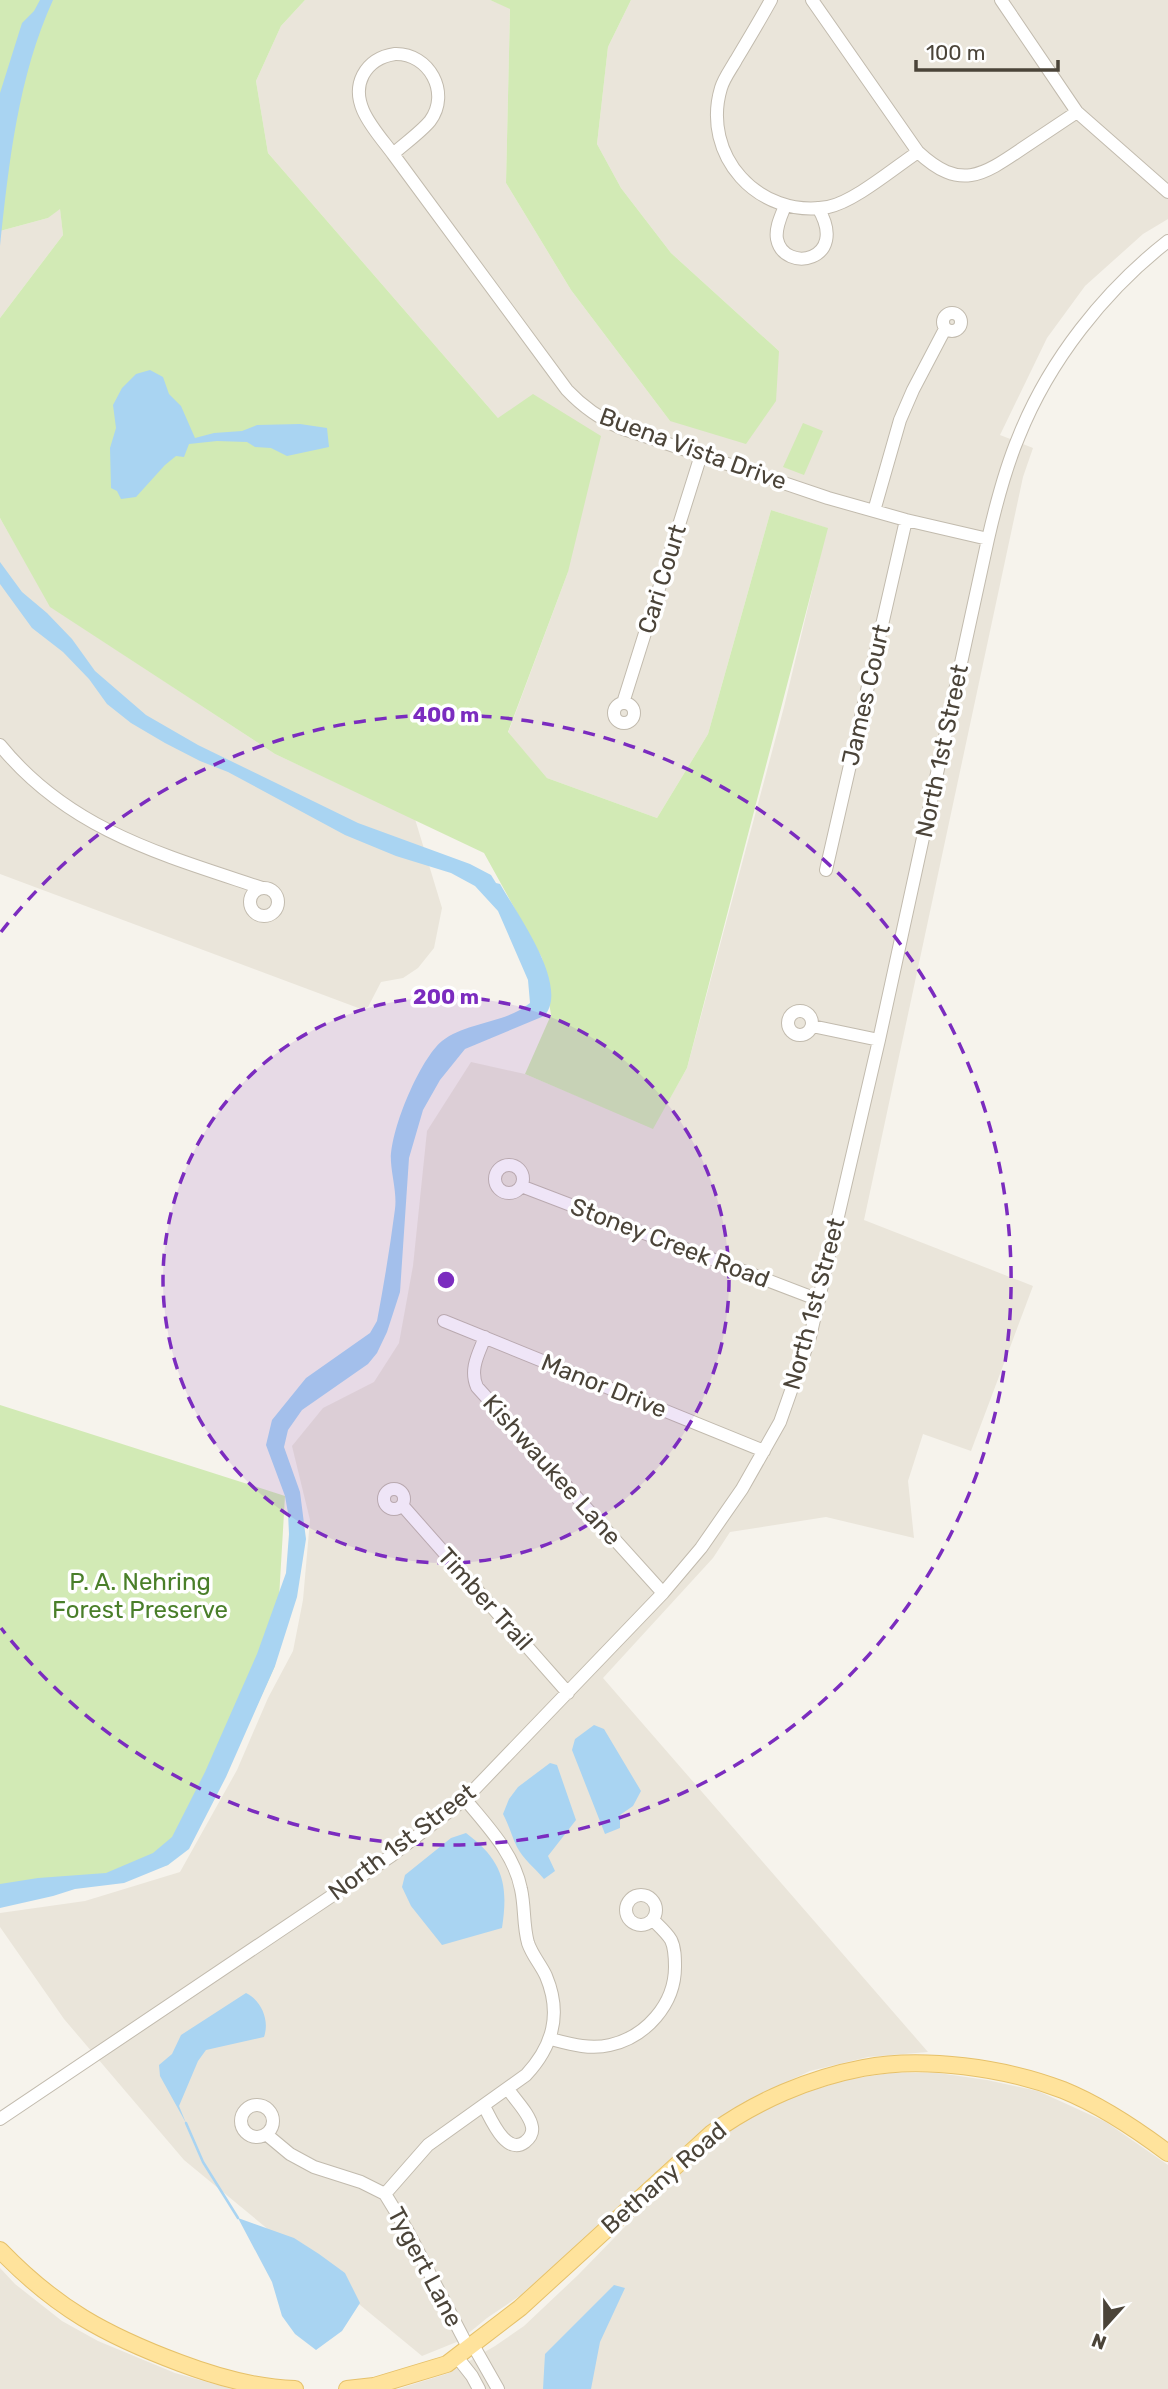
<svg xmlns="http://www.w3.org/2000/svg" width="1168" height="2389" viewBox="0 0 1168 2389" font-family="Rubik,sans-serif">
<style>
.residential{fill:#eae5da}
.green{fill:#d2eab5}
.water{fill:#a9d4f2}
.lines{fill:none;stroke-linecap:round;stroke-linejoin:round}
.stream{stroke:#a9d4f2;stroke-width:2.5}
.minor-casing{stroke:#c2bbae;stroke-width:14}
.major-casing{stroke:#e6c16a;stroke-width:18}
.minor{stroke:#fff;stroke-width:12}
.major{stroke:#ffe39c;stroke-width:16}
.ring{fill:none;stroke:#7b2cbf;stroke-width:3.5;stroke-dasharray:12 9}
.labels{text-anchor:middle;stroke-width:7;stroke-linejoin:round;paint-order:stroke}
.street-label{font-size:24px;fill:#4b4439;stroke:#fff}
.park-label{font-size:24px;fill:#4a7f2a;stroke:#fff}
.centre{fill:#7b2cbf;stroke:#fff;stroke-width:3.5}
.ring-label{font-size:21px;text-anchor:middle;font-weight:bold;fill:#7b2cbf;stroke:#fff;stroke-width:7;stroke-linejoin:round;paint-order:stroke}
</style>
<rect width="100%" height="100%" fill="#f6f3ec"/>
<path class="residential" d="M305,0h185l20,8 -4,175 65,107 99,131 109,-70 -108,-98 -50,-65 -24,-44 11,-97 23,-47h537v219l-25,15 -58,52 -38,52 -47,97 33,13 -10,29 -159,743 169,66 -62,165 -48,-17 -15,47 6,57 -88,-21 -96,15 -17,26 -110,120 325,374 -60,5 -58,14 -49,23 -68,44 -172,157 -34,23 -28,23 -37,15 -238,-196 -120,-141 -64,-92v-14l85,-12 95,-29 57,-102 31,-72 25,-47 10,-51 7,-80 -18,-74 31,-38 51,-26 25,-39 14,-77 14,-135 44,-69 54,12 128,54 34,-60 97,-361 43,-179 -56,-18 -63,224 -51,84 -110,-40 -39,-45 60,-161 -70,-154 -230,-265 -12,-72 25,-55z
M60,208l3,27 -63,83v-87l48,-13z
M0,518l51,89 224,147 140,65 27,89 -8,40 -16,20 -15,10 -22,4 -13,25 -7,2 -361,-135z
M890,2073h48l49,7 51,11 68,31 62,43v224h-770l51,-16 46,-27 29,-20 54,-51 75,-77 49,-46 36,-27 51,-27 56,-18z
M0,2268l15,16 47,37 36,20 77,32 57,16h-232z"/>
<path class="green" d="M0,0h305l-24,26 -25,55 12,72 230,265 35,-24 68,42 -33,136 -60,160 39,46 110,40 51,-84 63,-224 57,18 -141,540 -34,61 -128,-55 26,-59 -9,-57 -58,-105 -209,-99 -225,-147 -50,-89v-200l63,-83 -3,-26 -12,9 -48,13z
M490,0h141l-23,47 -11,97 24,44 50,65 108,98 -3,50 -30,43 -76,-23 -99,-131 -65,-107 4,-174z
M803,423l20,8 -19,44 -21,-8z
M0,1405l285,91 -10,170 -62,135 -45,64 -168,41z"/>
<path class="water" d="M40,0h13c-35,77 -44,162 -53,246v-153l22,-70 12,-12z
M150,370l13,7 6,17 12,12 14,32 19,-5 28,-2 15,-6 43,-1 27,4 2,19 -42,9 -16,-8 -16,-1 -8,-5 -30,-1 -28,3 -5,13 -8,-1 -11,9 -29,32 -15,2 -4,-8 -6,-3 -1,-40 6,-20 -3,-23 9,-17 14,-14z
M0,562l22,30 25,21 25,26 23,32 51,44 52,30 160,78 112,41 21,11 5,8 4,1c16,28 71,103 44,132l-79,33 -25,31 -17,30 -14,48 -9,134 -13,40 -10,21 -9,11 -66,46 -14,20 -4,17 16,45 6,47 -9,58 -22,69 -49,111 -37,72 -21,16 -44,18 -49,6 -22,7 -53,12v-24l38,-6 68,-5 47,-20 19,-16 33,-65 52,-118 29,-81 3,-39 -1,-21 -3,-17 -19,-51 6,-25 34,-42 64,-45 7,-12c7,-37 13,-74 18,-112 2,-15 -3,-32 -4,-47 -2,-30 29,-103 51,-121 26,-20 63,-17 88,-38l-2,-23 -30,-69 -23,-25 -24,-13 -55,-17 -51,-21 -117,-63 -28,-11 -35,-18 -34,-20 -24,-19 -18,-25 -26,-27 -31,-24 -32,-44z
M594,1725l10,4 37,62 -8,15 -13,9v13l-15,6 -33,-84 3,-11z
M550,1763l7,2 19,55 -28,36 7,15 -11,8c-9,-11 -21,-20 -27,-32 -5,-10 -8,-22 -14,-33l6,-15 9,-12z
M466,1833c36,27 43,50 36,95l-60,17 -31,-39 -9,-19 3,-12 46,-37z
M246,1993c15,7 24,27 18,44l-58,13 -8,11 -19,45 7,17 -26,-47 -1,-11 13,-11 9,-19z
M238,2218l56,20 25,16 26,19 15,30 -18,28 -26,19 -21,-16 -13,-18 -10,-34z
M614,2285l11,3 -25,54 -9,47h-48l2,-35z"/>
<g class="lines">
<path class="stream" d="M186,2123l17,39 35,56"/>
<defs>
<path id="minor" d="M771,0c-11,20 -23,40 -35,60 -5,9 -12,18 -15,28 -20,67 37,131 107,119 26,-5 66,-39 90,-55
M812,0l106,152c42,39 64,24 105,-4 18,-12 36,-24 54,-36
M1001,0l76,112 91,80
M395,54c34,-1 56,39 35,67 -9,11 -26,23 -37,33 -16,-22 -45,-50 -30,-79 7,-13 18,-19 32,-21z
M393,154l174,236c16,17 33,29 54,38l207,70 78,22 82,19
M785,206c-4,10 -10,22 -8,33 7,35 73,22 41,-31
M943 322a9 9 0 1 1 18 0a9 9 0 1 1-18 0Z
M874,511l26,-91 13,-30 32,-61
M614 713a10 10 0 1 1 20 0a10 10 0 1 1-20 0Z
M623,703l78,-248
M0,745c69,85 163,110 262,143
M826,870l80,-350
M250 902a14 14 0 1 1 28 0a14 14 0 1 1-28 0Z
M788 1023a12 12 0 1 1 24 0a12 12 0 1 1-24 0Z
M812,1026l67,14
M495 1179a14 14 0 1 1 28 0a14 14 0 1 1-28 0Z
M521,1186l298,114
M444,1321l320,130
M485,1337c-6,16 -16,32 -8,50l186,206
M384 1499a10 10 0 1 1 20 0a10 10 0 1 1-20 0Z
M402,1505l166,188
M626 1910a15 15 0 1 1 30 0a15 15 0 1 1-30 0Z
M551,2039c19,5 39,11 59,6 36,-8 65,-41 65,-78 0,-9 0,-19 -4,-27 -4,-7 -12,-14 -18,-20
M241 2121a16 16 0 1 1 32 0a16 16 0 1 1-32 0Z
M484,2106c7,13 22,50 41,36 5,-4 8,-9 7,-15 -2,-13 -17,-27 -24,-38
M0,2119l391,-263 74,-57 198,-206 38,-45 41,-59 38,-67 30,-85 69,-297 109,-501c8,-35 17,-70 31,-103 30,-75 85,-145 149,-195
M266,2134l24,20 24,13 47,15 24,12 22,36 62,119
M385,2194l43,-49 98,-70c27,-29 36,-61 20,-99 -5,-11 -14,-21 -18,-33 -5,-18 -3,-36 -7,-54 -7,-36 -34,-63 -56,-90
M473,2345l25,44
M457,2357l15,19 7,13"/>
<path id="major" d="M0,2250c56,58 105,85 180,113 37,14 75,25 115,26
M347,2389l27,-3 73,-22 73,-56 192,-175c44,-32 98,-55 151,-65 60,-12 143,0 200,22 37,15 73,39 105,63"/>
</defs>
<use href="#minor" class="minor-casing"/>
<use href="#major" class="major-casing"/>
<use href="#minor" class="minor"/>
<use href="#major" class="major"/>
</g>
<circle cx="446" cy="1280" r="283" fill="#7b2cbf" fill-opacity=".12"/>
<g class="ring">
<circle cx="446" cy="1280" r="283"/>
<path d="M1 932A565 565 0 1 1 1 1628"/>
</g>
<g class="labels">
<g class="street-label">
<text transform="translate(693 449) rotate(20)" y="8">Buena Vista Drive</text>
<text transform="translate(662 579) rotate(-73)" y="8">Cari Court</text>
<text transform="translate(866 695) rotate(-77)" y="8">James Court</text>
<text transform="translate(942 751) rotate(-78)" y="8">North 1st Street</text>
<text transform="translate(670 1243) rotate(21)" y="8">Stoney Creek Road</text>
<text transform="translate(814 1304) rotate(-75)" y="8">North 1st Street</text>
<text transform="translate(604 1386) rotate(22)" y="8">Manor Drive</text>
<text transform="translate(552 1470) rotate(48)" y="8">Kishwaukee Lane</text>
<text transform="translate(485 1599) rotate(48)" y="8">Timber Trail</text>
<text transform="translate(402 1842) rotate(-37)" y="8">North 1st Street</text>
<text transform="translate(664 2178) rotate(-41)" y="8">Bethany Road</text>
<text transform="translate(425 2267) rotate(62)" y="8">Tygert Lane</text>
</g>
<g class="park-label">
<text x="140" y="1590">P. A. Nehring<tspan x="140" dy="28">Forest Preserve</tspan></text>
</g>
</g>
<circle cx="446" cy="1280" r="10" class="centre"/>
<g class="ring-label">
<text x="446" y="722">400 m</text>
<text x="446" y="1004">200 m</text>
</g>
<g transform="translate(1105 2326) rotate(201)" stroke="#ffffff" stroke-width="5" paint-order="stroke">
<path d="M0-5L12 26L0 18L-12 26Z" fill="#4b4439"/>
<text y="-10" font-size="19" font-weight="bold" text-anchor="middle" fill="#4b4439">N</text>
</g>
<path d="M916 60v10h142v-10" fill="none" stroke="#4b4439" stroke-width="3.5"/>
<text x="926" y="60" font-size="21" fill="#4b4439" stroke="#ffffff" stroke-width="5" paint-order="stroke">100 m</text>
</svg>
